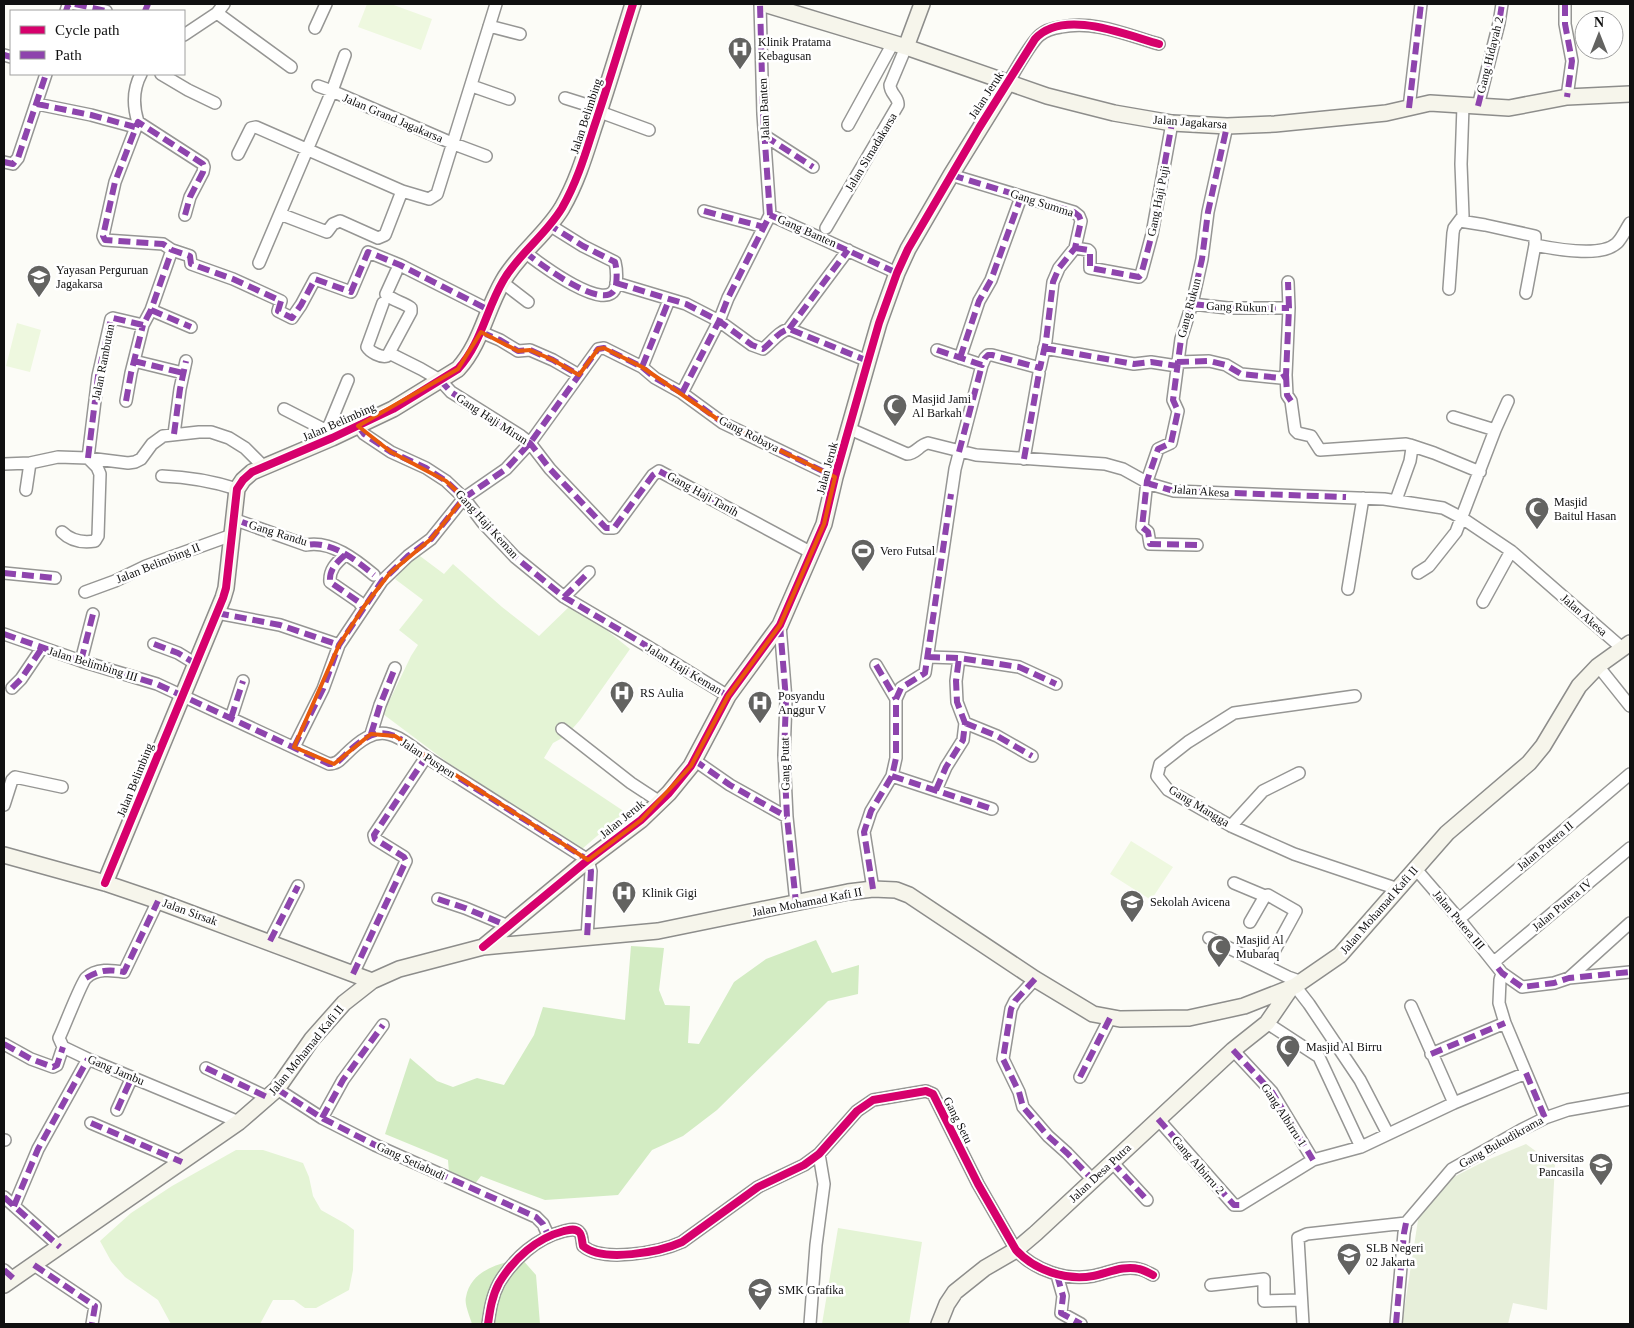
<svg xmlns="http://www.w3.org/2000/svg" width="1634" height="1328" viewBox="0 0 1634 1328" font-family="'Times New Roman',serif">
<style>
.green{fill:#e4f4d5}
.forest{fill:#d3ecc3}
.cemetery{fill:#e7efda}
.pitch{fill:#eef8df}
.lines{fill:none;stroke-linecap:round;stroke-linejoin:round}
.street-casing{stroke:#969694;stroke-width:14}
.secondary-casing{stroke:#8d8d8b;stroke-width:18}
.street{stroke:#fffffe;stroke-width:11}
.secondary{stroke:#f6f5eb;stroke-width:15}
.quiet{stroke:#8e44ad;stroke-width:6;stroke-dasharray:12 6;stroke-linecap:butt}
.cycleway-casing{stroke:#fff;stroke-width:11}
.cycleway{stroke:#d6006c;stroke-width:8}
.marked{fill:none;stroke:#e8590c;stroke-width:4;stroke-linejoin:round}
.labels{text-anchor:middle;stroke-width:5;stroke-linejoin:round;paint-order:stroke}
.poi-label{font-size:12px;fill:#101010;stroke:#fff;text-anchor:start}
.street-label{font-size:12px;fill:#101010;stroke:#fff}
</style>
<rect width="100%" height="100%" fill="#fcfcf7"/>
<path class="green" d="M416,553l28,21 9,-10 49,43 37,29 34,-33 57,46 -50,71 -14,16 -13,7 -9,15 81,54 -43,37 -135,-87 -64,-48 28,-58 7,-11 -19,-15 24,-30 -28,-21z
M236,1150h27l40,13 6,14 4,19 8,14 25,14 8,6 -1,40 -4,20 -33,18h-11l-11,-8h-21l-13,24h-89l-13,-24 -33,-23 -14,-16 -11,-20 31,-28 41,-27z
M838,1228l84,14 -13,82h-87z"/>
<path class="forest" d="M816,940l16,33 27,-8 -1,29 -30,7 -111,109 -34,26 -31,14 -34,45 -73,5 -64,-24 -7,9 -25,-12 -1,-13 -63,-26 25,-76 27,23 16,6 24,-9 27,7 30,-50 9,-28 82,13 6,-74 33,2 -5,42 6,15 25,1 -2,37 11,1 35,-62 32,-23z
M521,1258l15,17 4,49h-68c-2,-7 -8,-20 -6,-27 5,-27 32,-33 55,-39z"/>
<path class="cemetery" d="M1526,1144l29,21 -8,145 -34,-7 -5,21h-106l16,-104 6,-12 24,-28 37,-19z"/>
<path class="pitch" d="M367,4h24l41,15 -11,31 -63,-23z
M17,323l24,7 -11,42 -24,-6z
M1131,841l42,26 -22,33 -41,-26z"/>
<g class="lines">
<defs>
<path id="street" d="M75,4l31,7
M1565,4v20l7,37 -5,36
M66,11l2,-6 2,-1
M217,13l74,54
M489,26l31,8
M315,28l11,-24
M184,35l33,-22 7,-9
M4,55l7,2
M345,55l-13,36 122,53 32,12
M161,74l27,16 27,13
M1008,83c7,-12 23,-41 32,-48 6,-5 14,-7 21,-8 34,-7 66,8 98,17
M472,86l37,13
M565,98l35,11
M37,104l54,11 44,12
M1478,106l21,-83 3,-19
M1409,108l12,-104
M600,112l49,18
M138,122l-23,60 -12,54 2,4 58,4 9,6 18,6 1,8 42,15 48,22 -3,10 14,7 9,-13 14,-26 36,13 17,-40 32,13 89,45
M138,122l65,42 1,3 -1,5 -13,25 -5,18
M138,122c-5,-16 -5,-33 3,-48
M848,125l45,-82
M765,136l48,31
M238,154l13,-26 5,-1 146,64 27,8 8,-5 59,-190
M4,162l9,2 5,-6 28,-84
M704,211l60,16
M280,214l47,18 6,-8 7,-3 38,17 7,-3 17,-44
M770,215l127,58
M1460,221l25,4 50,11v9c20,4 66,13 82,-2 5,-5 9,-14 13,-20
M826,228l72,-123c1,-8 -8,-11 -8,-20l16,-38
M1075,248l13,2 2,2v16l49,9 2,-2 11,-41 20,-111
M525,252c12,10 86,66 91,33 1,-8 1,-15 -1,-23l-32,-16 -32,-20
M259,263l73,-172 -14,-5
M396,272l-10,22c7,7 17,8 25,14v4l-22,41 32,16 19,11 11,12 70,44 9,7 20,26 56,59h8l39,-53 6,-4 153,82
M502,282l26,20
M616,283l70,21 33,17 33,24 11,4c9,-7 15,-17 26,-20l79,32
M1449,289l4,-56 1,-5 9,-12 -2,-52 2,-58
M1526,293l9,-48
M383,303l-16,44c3,5 14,11 20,9l2,-3
M1192,304l36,4h61
M151,310l40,17
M789,329l59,-79
M481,332l19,8 18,11 12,-1 23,10 26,15
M1044,348l90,16 17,-2 26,4
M937,350l45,15 3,-7 3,-3h4l48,13 6,-27 7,-59 6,-14 16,-20 6,-27 -2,-5 -5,-4 -123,-37
M960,358l19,-57 12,-21 30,-83
M134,361l49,12
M1177,362l32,-1 17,4 15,9 40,4 5,-3 3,-67 -1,-26
M642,367l13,11 27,15 41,30 112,54
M1286,375l1,20 4,6 4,29 3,3 13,3 9,14 86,-6 4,1 2,3 -2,13 -14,39
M682,393l37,-72 9,-23 42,-83 -7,-101 -3,-110
M126,401l5,-28 12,-48
M284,409l45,23 3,6
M1453,417l42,13
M358,426l6,8 27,18 35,16 20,13 18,17 19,25 32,34 49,40 83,49 81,50
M850,429l57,25c9,0 12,-9 21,-11l48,12 129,9 18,5 27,15 24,7 210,8 59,9 19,10 49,33 111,97
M327,431l21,-51
M174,434l6,-45 6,-28
M1410,445l24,8 46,19
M1024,459l15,-86
M4,464l26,-1 28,-6 30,1 40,5 7,-1 6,-3 11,-15 11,-8 36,-4h12l18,6 16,10 19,19
M162,476c27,1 50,5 75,13
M26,490l4,-27
M233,519l73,26c25,-5 50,15 68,30
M62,532c9,9 20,11 33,9l3,-5 2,-62 -3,-7 -9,-9 10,-82 13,-57 2,-1 30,7 8,-15 21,-60
M1197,545l-47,-1 -2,-12 -6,-5 5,-46 11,-32 13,-6 7,-32 -5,-11 8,-61 11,-35 10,-45 6,-47 19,-86
M345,555c-9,8 -16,15 -15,27l29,20 4,6
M4,573l51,5
M1418,573l11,-7 27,-34 39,-102 13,-29
M1348,589l15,-91
M85,592l30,-11 31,-15 86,-31
M564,597l25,-25
M1483,602l28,-51
M217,613l63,12 59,20
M780,625l6,75 -2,55 3,62 9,86
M4,634l77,27 76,23 172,80c8,0 11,-4 16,-9 34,-34 47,-24 81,2l162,103 3,11 -4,67
M154,644l24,9 18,11
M928,657l31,1 60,9 37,17
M81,661l12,-47
M876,665l20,34
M1598,666l32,40
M12,688l9,-9 21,-31
M1355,696l-121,17 -46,29 -28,22 -3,12 11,14 63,36 63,28 104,35
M231,718l12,-37
M965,723l32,13 35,20
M562,729l69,54 29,19
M371,734l9,-29 15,-37
M294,747l29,-58 16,-44 43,-64 26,-25 23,-17 33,-41 42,-29 24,-26 68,-94 6,-1 38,19 27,-67
M694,760l36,25 57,32
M892,776l100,33
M936,790l10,-23 17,-27 2,-17 -8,-21 -1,-21 3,-23
M4,805l8,-25 3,-3 47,10
M1231,826l32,-35 36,-18
M1415,868l44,51 43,54 20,14 32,-4 15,-5 61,-6
M1234,883l31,13
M873,889l-9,-57 7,-21 21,-35 4,-18v-59l5,-11 24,-15 30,-204 27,-104
M438,899l27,9 43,18
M158,901l-34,71c-12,-2 -28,-4 -38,6 -5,5 -22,50 -27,60l4,9 25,12 151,63
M1459,919l171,-145
M1250,922l15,-26 3,-1 28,16 -30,55
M1209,938l79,39 14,5
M270,941l28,-55
M1494,962l136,-114
M1502,973l-2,7 -1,23 6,20 40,95
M353,974l53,-113 -2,-4 -29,-18 -1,-4 52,-78
M1569,978l61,-55
M1035,979l-20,22 -4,8 -8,50 16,33 4,15 25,29 19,17 26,27
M1295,986l14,18 51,76 28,54
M1411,1006l43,97
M1267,1023l52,34 42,90
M4,1044l27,15 22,8 4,-2 6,-18
M1233,1050l39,42 41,68
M1431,1054l74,-31
M206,1068l63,30
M1080,1077l30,-59
M277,1089l45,29 53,27 161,72 7,7 5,11
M117,1110l15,-33
M322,1118l21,-38 40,-55
M1158,1119l76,86h6l73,-45 48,-13 93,-44 72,-30
M91,1123l91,39
M4,1140h1
M1112,1162l35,38
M4,1197l56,50
M14,1206l24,-57 50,-90
M34,1265l61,41 -3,18
M4,1270l9,8
M1057,1275l6,21 -2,17 20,11
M1211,1285l53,-6v22l37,-1
M488,1324c2,-14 4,-28 11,-41 15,-25 38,-45 65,-52 5,-1 11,-3 15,1 3,2 3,10 4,14 20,17 77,6 99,-4l76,-55 46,-22 15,-11 38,-43 16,-11 53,-9 7,3 45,90 38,66c18,20 50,31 77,26 15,-3 31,-11 46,-7 5,1 10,4 14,6
M810,1324l6,-79 8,-61 -5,-30
M1303,1324l-5,-86 9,-4 99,-11
M1396,1324l8,-91 2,-10 46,-54 69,-39 24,-12 23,-8 62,-11"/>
<path id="secondary" d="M764,4l142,43 141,49 67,17 58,10 55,3 48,-2 111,-11 44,-10 79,5 58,-11 63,-3
M906,47l16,-43
M4,855l101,28 53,18 214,80
M105,883l118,-285 3,-10 11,-99 6,-9 9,-8 80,-34 61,-29 65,-40c23,-25 28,-59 45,-88 16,-28 42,-45 59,-73 15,-26 23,-53 32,-81 14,-41 26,-82 39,-123
M483,947l105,-87 53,-40 28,-27 22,-27 37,-70 52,-71 44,-101 11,-47 33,-116 11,-38 18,-50 11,-24 43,-74 57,-92
M4,1285l235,-163 38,-33 35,-50 32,-36 28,-22 27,-12 84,-22 175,-16 190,-39 25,-3 23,1 13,5 126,84 58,35 27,5 69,-1 55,-12 51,-20 45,-31 107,-122 82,-70 14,-17 36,-60 19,-20 32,-23
M939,1324l8,-20 8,-12 30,-24 31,-18 20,-17 197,-183 34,-27 24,-35"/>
</defs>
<use href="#street" class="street-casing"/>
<use href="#secondary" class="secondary-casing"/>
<use href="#street" class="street"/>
<use href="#secondary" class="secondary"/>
<path class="quiet" d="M75,4l31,7
M1565,4v20l7,37 -5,36
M66,11l2,-6 2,-1
M145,11l3,-7
M4,55l7,2
M37,104l54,11 44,12
M1478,106l21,-83 3,-19
M1409,108l12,-104
M765,136l48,31
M4,162l9,2 5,-6 28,-84
M704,211l60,16
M185,215l5,-18 13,-25 1,-5 -1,-3 -65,-42 -23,60 -12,54 2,4 58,4 9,6 18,6 1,8 42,15 48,22 -3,10 14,7 9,-13 14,-26 36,13 17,-40 32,13 89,45
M770,215l127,58
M1075,248l13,2 2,2v16l49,9 2,-2 11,-41 20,-111
M525,252c12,10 86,66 91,33 1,-8 1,-15 -1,-23l-32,-16 -32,-20
M616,283l70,21 33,17 33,24 11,4c9,-7 15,-17 26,-20l79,32
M1192,304l36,4h61
M151,310l40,17
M789,329l59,-79
M481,332l19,8 18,11 12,-1 23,10 26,15
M1044,348l90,16 17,-2 26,4
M937,350l45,15 3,-7 3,-3h4l48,13 6,-27 7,-59 6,-14 16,-20 6,-27 -2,-5 -5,-4 -123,-37
M960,358l19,-57 12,-21 30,-83
M134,361l49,12
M1177,362l32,-1 17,4 15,9 40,4 5,-3 3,-67 -1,-26
M642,367l13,11 27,15 41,30 112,54
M1286,375l1,20 4,6
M440,380l11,12 79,51 20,26 56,59h8l39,-53 6,-4 73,39
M682,393l37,-72 9,-23 42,-83 -7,-101 -3,-110
M126,401l5,-28 12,-48
M358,426l6,8 27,18 35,16 20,13 18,17 19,25 32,34 49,40 83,49 81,50
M174,434l6,-45 6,-28
M959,452l23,-87
M88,458l10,-82 13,-57 2,-1 30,7 8,-15 21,-60
M1024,459l15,-86
M1147,481l3,3 24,7 172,6
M242,522l64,23c25,-5 50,15 68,30
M1197,545l-47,-1 -2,-12 -6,-5 5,-46 11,-32 13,-6 7,-32 -5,-11 8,-61 11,-35 10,-45 6,-47 19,-86
M345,555c-9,8 -16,15 -15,27l29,20 4,6
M4,573l51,5
M564,597l25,-25
M217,613l63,12 59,20
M780,625l6,75 -2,55 3,62 9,86
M4,634l77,27 76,23 172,80c8,0 11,-4 16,-9 34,-34 47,-24 81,2l162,103 3,11 -4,67
M154,644l24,9 18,11
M928,657l31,1 60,9 37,17
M81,661l12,-47
M876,665l20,34
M12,688l9,-9 21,-31
M231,718l12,-37
M965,723l32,13 35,20
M371,734l9,-29 15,-37
M294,747l29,-58 16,-44 43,-64 26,-25 23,-17 33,-41 42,-29 24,-26 68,-94 6,-1 38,19 27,-67
M694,760l36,25 57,32
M892,776l100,33
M936,790l10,-23 17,-27 2,-17 -8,-21 -1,-21 3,-23
M873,889l-9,-57 7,-21 21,-35 4,-18v-59l5,-11 24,-15 26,-179
M438,899l27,9 43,18
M270,941l28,-55
M1498,968l4,5 20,14 32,-4 15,-5 61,-6
M353,974l53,-113 -2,-4 -29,-18 -1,-4 52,-78
M86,978c14,-8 22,-9 38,-6l34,-71
M1035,979l-20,22 -4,8 -8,50 16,33 4,15 25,29 19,17 26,27
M4,1044l27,15 22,8 4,-2 6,-18
M1233,1050l39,42 41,68
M1431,1054l74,-31
M206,1068l63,30
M1526,1073l19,45
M1080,1077l30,-59
M277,1089l45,29 53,27 161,72 7,7 5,11
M117,1110l15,-33
M322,1118l21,-38 40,-55
M1158,1119l76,86h6
M91,1123l91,39
M4,1140h1
M1112,1162l35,38
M4,1197l56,50
M14,1206l24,-57 50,-90
M34,1265l61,41 -3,18
M4,1270l9,8
M1057,1275l6,21 -2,17 20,11
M1396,1324l8,-91 2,-10"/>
<defs>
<path id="cycleway" d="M105,883l118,-285 3,-10 11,-99 6,-9 9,-8 80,-34 61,-29 65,-40c23,-25 28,-59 45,-88 16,-28 42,-45 59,-73 15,-26 23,-53 32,-81 14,-41 26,-82 39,-123
M483,947l105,-87 53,-40 28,-27 22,-27 37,-70 52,-71 44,-101 11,-47 33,-116 11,-38 18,-50 11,-24 71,-121 56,-89c28,-31 91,-4 124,5
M488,1324c2,-14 4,-28 11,-41 15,-25 38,-45 65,-52 5,-1 11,-3 15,1 3,2 3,10 4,14 20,17 77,6 99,-4l76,-55 46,-22 15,-11 38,-43 16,-11 53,-9 7,3 45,90 38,66c18,20 50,31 77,26 15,-3 31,-11 46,-7 5,1 10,4 14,6"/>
</defs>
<use href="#cycleway" class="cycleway-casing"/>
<use href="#cycleway" class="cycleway"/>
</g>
<path class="marked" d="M481,332l37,19 12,-1 23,10 26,15 19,-26 6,-1 38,19 81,56 112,54 -11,47 -44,101 -52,71 -37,70 -50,54 -53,40 -193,-124 -24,-2 -37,30 -40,-17 45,-102 26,-40 25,-32 41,-34 33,-41 -18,-17 -55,-29 -33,-26 100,-57z"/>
<defs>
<symbol id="hospital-pin" viewBox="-11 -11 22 30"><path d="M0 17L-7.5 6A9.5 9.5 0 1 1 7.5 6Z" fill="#636361" stroke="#fff"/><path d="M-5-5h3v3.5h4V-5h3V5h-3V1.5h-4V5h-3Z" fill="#fff"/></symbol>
<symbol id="school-pin" viewBox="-11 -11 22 30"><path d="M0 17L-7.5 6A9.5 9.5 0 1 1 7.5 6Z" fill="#636361" stroke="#fff"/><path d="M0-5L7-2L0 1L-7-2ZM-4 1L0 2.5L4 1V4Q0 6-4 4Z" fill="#fff"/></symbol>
<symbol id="mosque-pin" viewBox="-11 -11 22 30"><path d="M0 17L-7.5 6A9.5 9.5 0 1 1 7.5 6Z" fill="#636361" stroke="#fff"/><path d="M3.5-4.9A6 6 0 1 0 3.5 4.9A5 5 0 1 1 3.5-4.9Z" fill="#fff"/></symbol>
<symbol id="stadium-pin" viewBox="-11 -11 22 30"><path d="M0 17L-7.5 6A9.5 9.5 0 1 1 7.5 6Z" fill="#636361" stroke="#fff"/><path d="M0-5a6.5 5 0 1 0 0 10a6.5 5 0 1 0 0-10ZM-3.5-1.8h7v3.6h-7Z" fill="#fff"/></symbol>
<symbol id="university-pin" viewBox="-11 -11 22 30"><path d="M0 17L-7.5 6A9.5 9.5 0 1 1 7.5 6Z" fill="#636361" stroke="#fff"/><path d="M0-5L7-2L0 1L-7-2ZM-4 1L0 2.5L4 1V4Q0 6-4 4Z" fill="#fff"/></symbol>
</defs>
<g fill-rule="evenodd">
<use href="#hospital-pin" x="726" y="35" width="28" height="38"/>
<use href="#school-pin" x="25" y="263" width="28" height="38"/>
<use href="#mosque-pin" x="881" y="392" width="28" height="38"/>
<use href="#mosque-pin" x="1523" y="495" width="28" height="38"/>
<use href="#stadium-pin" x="849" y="537" width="28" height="38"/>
<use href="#hospital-pin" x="608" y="679" width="28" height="38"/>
<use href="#hospital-pin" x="746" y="689" width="28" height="38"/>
<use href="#hospital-pin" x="610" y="879" width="28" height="38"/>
<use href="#school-pin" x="1118" y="888" width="28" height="38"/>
<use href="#mosque-pin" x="1205" y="933" width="28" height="38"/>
<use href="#mosque-pin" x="1274" y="1033" width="28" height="38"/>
<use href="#university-pin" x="1587" y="1151" width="28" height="38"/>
<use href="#school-pin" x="1335" y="1241" width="28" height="38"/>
<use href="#school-pin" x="746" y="1276" width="28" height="38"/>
</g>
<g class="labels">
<g class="poi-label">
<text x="758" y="46">Klinik Pratama<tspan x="758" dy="14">Kebagusan</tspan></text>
<text x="56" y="274">Yayasan Perguruan<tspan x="56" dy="14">Jagakarsa</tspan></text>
<text x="912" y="403">Masjid Jami<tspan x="912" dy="14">Al Barkah</tspan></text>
<text x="1554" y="506">Masjid<tspan x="1554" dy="14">Baitul Hasan</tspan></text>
<text x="880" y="555">Vero Futsal</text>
<text x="640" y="697">RS Aulia</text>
<text x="778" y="700">Posyandu<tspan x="778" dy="14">Anggur V</tspan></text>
<text x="642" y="897">Klinik Gigi</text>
<text x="1150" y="906">Sekolah Avicena</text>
<text x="1236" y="944">Masjid Al<tspan x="1236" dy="14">Mubaraq</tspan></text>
<text x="1306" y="1051">Masjid Al Birru</text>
<text x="1584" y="1162" text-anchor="end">Universitas<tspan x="1584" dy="14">Pancasila</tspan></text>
<text x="1366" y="1252">SLB Negeri<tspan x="1366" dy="14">02 Jakarta</tspan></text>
<text x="778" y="1294">SMK Grafika</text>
</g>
<g class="street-label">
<text transform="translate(1490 55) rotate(-76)" y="4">Gang Hidayah 2</text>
<text transform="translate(986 95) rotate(-57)" y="4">Jalan Jeruk</text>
<text transform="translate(764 109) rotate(-93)" y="4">Jalan Banten</text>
<text transform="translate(586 116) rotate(-72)" y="4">Jalan Belimbing</text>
<text transform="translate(393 118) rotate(23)" y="4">Jalan Grand Jagakarsa</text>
<text transform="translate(1190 122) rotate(4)" y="4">Jalan Jagakarsa</text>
<text transform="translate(871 152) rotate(-59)" y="4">Jalan Simadakarsa</text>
<text transform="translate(1158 201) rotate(-79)" y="4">Gang Haji Puji</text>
<text transform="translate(1042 203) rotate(18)" y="4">Gang Summa</text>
<text transform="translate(807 231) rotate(24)" y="4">Gang Banten</text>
<text transform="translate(1240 307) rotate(2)" y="4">Gang Rukun I</text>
<text transform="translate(1189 308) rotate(-75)" y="4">Gang Rukun</text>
<text transform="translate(103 362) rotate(-79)" y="4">Jalan Rambutan</text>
<text transform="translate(492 419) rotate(33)" y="4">Gang Haji Mirun</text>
<text transform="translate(339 422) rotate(-24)" y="4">Jalan Belimbing</text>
<text transform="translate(749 434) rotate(27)" y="4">Gang Robaya</text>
<text transform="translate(827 468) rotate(-75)" y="4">Jalan Jeruk</text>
<text transform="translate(1201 491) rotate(4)" y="4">Jalan Akesa</text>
<text transform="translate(703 494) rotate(29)" y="4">Gang Haji Tanih</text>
<text transform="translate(487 524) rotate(48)" y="4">Gang Haji Keman</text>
<text transform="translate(278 533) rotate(17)" y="4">Gang Randu</text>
<text transform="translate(158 563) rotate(-22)" y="4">Jalan Belimbing II</text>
<text transform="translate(1584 615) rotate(41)" y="4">Jalan Akesa</text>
<text transform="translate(93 664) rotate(17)" y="4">Jalan Belimbing III</text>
<text transform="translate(684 669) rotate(31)" y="4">Jalan Haji Keman</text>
<text transform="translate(428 758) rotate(33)" y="4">Jalan Puspen</text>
<text transform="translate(785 764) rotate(-91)" y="4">Gang Putat</text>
<text transform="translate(135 780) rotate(-68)" y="4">Jalan Belimbing</text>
<text transform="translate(1199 806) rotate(31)" y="4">Gang Mangga</text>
<text transform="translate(622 819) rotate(-39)" y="4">Jalan Jeruk</text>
<text transform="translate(1545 846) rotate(-40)" y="4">Jalan Putera II</text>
<text transform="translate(807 902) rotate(-11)" y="4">Jalan Mohamad Kafi II</text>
<text transform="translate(1562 905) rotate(-40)" y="4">Jalan Putera IV</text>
<text transform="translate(1379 910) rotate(-49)" y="4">Jalan Mohamad Kafi II</text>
<text transform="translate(190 912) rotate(20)" y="4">Jalan Sirsak</text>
<text transform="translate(1459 920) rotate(50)" y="4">Jalan Putera III</text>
<text transform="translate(306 1050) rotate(-51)" y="4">Jalan Mohamad Kafi II</text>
<text transform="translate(116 1070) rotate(23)" y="4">Gang Jambu</text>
<text transform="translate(1284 1115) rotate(57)" y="4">Gang Albirru 1</text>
<text transform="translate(958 1120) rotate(63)" y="4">Gang Setu</text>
<text transform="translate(1501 1142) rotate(-29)" y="4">Gang Bukudikrama</text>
<text transform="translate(411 1161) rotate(25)" y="4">Gang Setiabudi</text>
<text transform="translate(1198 1165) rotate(49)" y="4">Gang Albirru 2</text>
<text transform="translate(1100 1173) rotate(-43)" y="4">Jalan Desa Putra</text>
</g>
</g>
<rect width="1634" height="1328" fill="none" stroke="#101010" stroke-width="10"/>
<rect x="10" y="10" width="175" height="65" fill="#ffffff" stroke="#9f9f9f"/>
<rect x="20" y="26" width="25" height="8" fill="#d6006c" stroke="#9f9f9f"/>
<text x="55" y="35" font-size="15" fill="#101010">Cycle path</text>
<rect x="20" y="51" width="25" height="8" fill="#8e44ad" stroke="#9f9f9f"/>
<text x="55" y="60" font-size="15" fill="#101010">Path</text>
<g transform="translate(1599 35)"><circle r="24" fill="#ffffff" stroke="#9f9f9f"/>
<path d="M0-4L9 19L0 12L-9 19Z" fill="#636361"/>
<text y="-8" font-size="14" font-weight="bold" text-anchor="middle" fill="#101010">N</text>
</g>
</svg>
